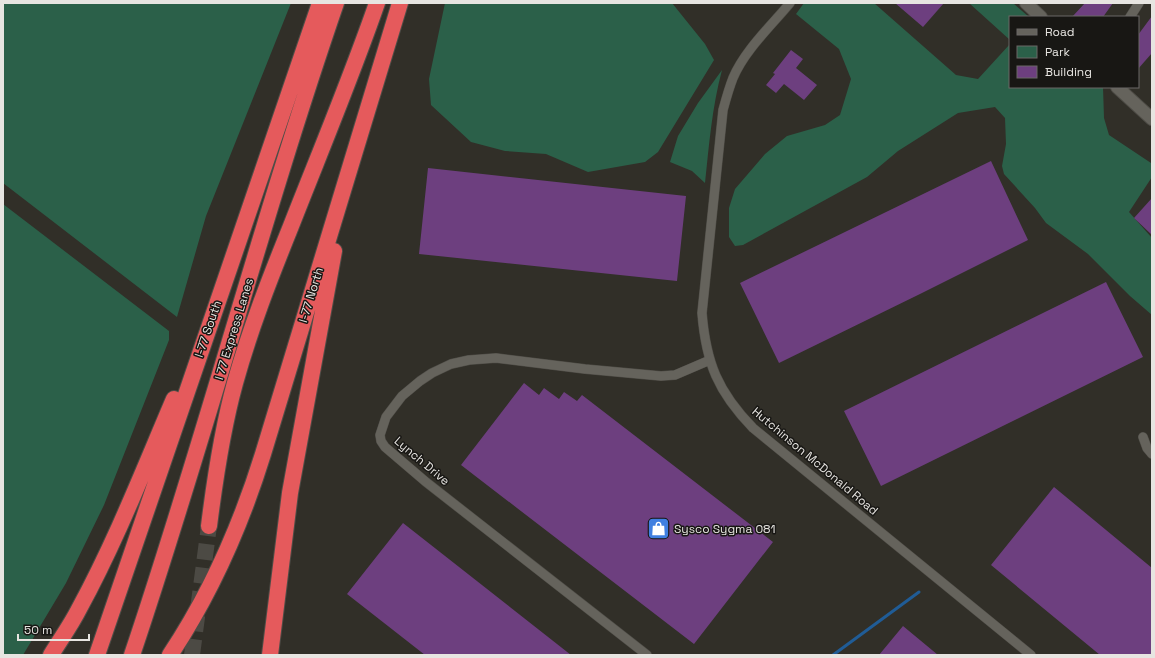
<svg xmlns="http://www.w3.org/2000/svg" width="1155" height="658" viewBox="0 0 1155 658" font-family="'Space Grotesk',sans-serif">
<style>
.green{fill:#2b6049}
.lines{fill:none;stroke-linecap:round;stroke-linejoin:round}
.stream{stroke:#205c96;stroke-width:3}
.building{fill:#6d3f7f}
.motorway-tunnel{stroke:#4c4a44;stroke-width:16;stroke-dasharray:16 8;stroke-linecap:butt}
.minor-casing{stroke:#4f4d47;stroke-width:10}
.secondary-casing{stroke:#4f4d47;stroke-width:14}
.motorway-casing{stroke:#4f4d47;stroke-width:18}
.minor{stroke:#65635c;stroke-width:9}
.secondary{stroke:#65635c;stroke-width:12}
.motorway{stroke:#e55a5c;stroke-width:16}
.labels{text-anchor:middle;stroke-width:3;stroke-linejoin:round;paint-order:stroke}
.street-label{font-size:12px;fill:#e7e5e1;stroke:#181714}
.poi-label{font-size:12px;fill:#e7e5e1;stroke:#181714;text-anchor:start}
</style>
<rect width="100%" height="100%" fill="#312f28"/>
<path class="green" d="M3,3h288l-85,213 -29,101 -174,-134z
M445,3h227l33,41 9,16 -56,92 -13,10 -57,10 -42,-18 -41,-3 -34,-9 -40,-37 -2,-26z
M804,3h70l82,72 22,4 32,-35v43h93l1,31 5,17 42,28 1,14 -23,35 23,26v77l-22,-19 -42,-42 -42,-31 -11,-15 -31,-34 -2,-8 4,-22 -1,-26 -10,-11 -37,6 -60,38 -31,26 -124,68 -8,1 -6,-9v-29l6,-19 30,-35 22,-18 38,-11 15,-10 11,-36 -12,-30 -43,-35z
M969,3h44l16,14h-19v23z
M722,70c-10,37 -13,75 -17,113l-13,-12 -22,-9 8,-26 20,-33z
M3,204l166,127v9l-65,165 -38,78 -43,72h-20z"/>
<g class="lines">
<path class="stream" d="M833,655l86,-63"/>
</g>
<path class="building" d="M895,3h49l-21,24z
M1085,3h28l-10,14h-31z
M1152,16v37l-14,16v-34z
M791,50l12,9 -7,9 21,17 -13,15 -20,-16 -8,9 -10,-8 9,-11 -2,-1z
M991,161l37,79 -108,54 -141,69 -39,-80z
M428,168l258,28 -9,85 -258,-27z
M1152,198v37l-18,-17z
M1106,282l37,75 -262,129 -37,-75z
M524,383l15,12 5,-7 15,11 5,-7 13,9 5,-6 191,147 -79,102 -233,-179z
M1054,487l98,81v87h-52l-109,-90z
M403,523l168,132h-146l-78,-61z
M903,626l35,29h-59z"/>
<g class="lines">
<path class="motorway-tunnel" d="M192,655l17,-129"/>
<defs>
<path id="minor" d="M790,3c-19,23 -45,47 -57,75 -4,10 -7,21 -10,32l-21,203c4,50 16,79 51,115l278,227
M1130,17l9,-14
M1143,437l4,11 5,6
M647,655l-221,-173 -41,-35 -4,-6 -1,-6 6,-18 16,-21 18,-15 12,-8 19,-9 18,-4 27,-2 89,11 76,7 14,-1 35,-15"/>
<path id="secondary" d="M1026,3l15,14
M1117,87l35,32"/>
<path id="motorway" d="M209,526c6,-48 13,-96 26,-143 15,-54 35,-105 56,-157 29,-74 60,-148 86,-223
M51,655c9,-15 20,-30 28,-46 37,-68 65,-140 95,-210
M97,655l223,-652
M132,655c73,-216 130,-437 204,-652
M170,655c41,-62 71,-130 93,-201l137,-451
M270,655l20,-162 44,-242"/>
</defs>
<use href="#minor" class="minor-casing"/>
<use href="#secondary" class="secondary-casing"/>
<use href="#motorway" class="motorway-casing"/>
<use href="#minor" class="minor"/>
<use href="#secondary" class="secondary"/>
<use href="#motorway" class="motorway"/>
</g>
<defs>
<symbol id="shop-square" viewBox="-11 -11 22 22"><rect x="-9" y="-9" width="18" height="18" rx="4" fill="#3f7fe0" stroke="#181714"/><path d="M-5-2.5h2.3a2.7 3.5 0 0 1 5.4 0H5L5.5 6h-11ZM-1.5-2.5h3a1.5 2.3 0 0 0-3 0Z" fill="#fff"/></symbol>
</defs>
<g fill-rule="evenodd">
<use href="#shop-square" x="646" y="516" width="25" height="25"/>
</g>
<g class="labels">
<g class="street-label">
<text transform="translate(311 295) rotate(-73)" y="4">I-77 North</text>
<text transform="translate(208 329) rotate(-71)" y="4">I-77 South</text>
<text transform="translate(234 329) rotate(-73)" y="4">I 77 Express Lanes</text>
<text transform="translate(422 461) rotate(40)" y="4">Lynch Drive</text>
<text transform="translate(815 461) rotate(40)" y="4">Hutchinson McDonald Road</text>
</g>
<g class="poi-label">
<text x="674" y="533">Sysco Sygma 081</text>
</g>
</g>
<rect width="1155" height="658" fill="none" stroke="#e7e5e1" stroke-width="8"/>
<rect x="1009" y="16" width="130" height="72" fill="#181714" stroke="#6b6966"/>
<rect x="1017" y="29" width="20" height="6" fill="#65635c" stroke="#6b6966"/>
<text x="1045" y="36" font-size="12" fill="#e7e5e1">Road</text>
<rect x="1017" y="46" width="20" height="12" fill="#2b6049" stroke="#6b6966"/>
<text x="1045" y="56" font-size="12" fill="#e7e5e1">Park</text>
<rect x="1017" y="66" width="20" height="12" fill="#6d3f7f" stroke="#6b6966"/>
<text x="1045" y="76" font-size="12" fill="#e7e5e1">Building</text>
<path d="M18 634v6h71v-6" fill="none" stroke="#e7e5e1" stroke-width="2"/>
<text x="24" y="634" font-size="12" fill="#e7e5e1" stroke="#181714" stroke-width="3" paint-order="stroke">50 m</text>
</svg>
